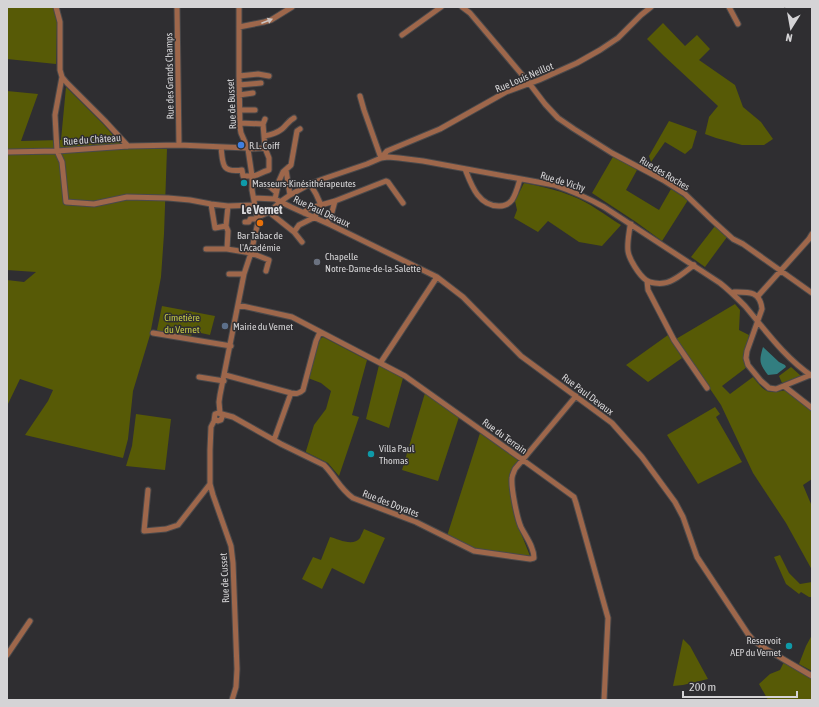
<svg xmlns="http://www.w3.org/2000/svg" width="819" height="707" viewBox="0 0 819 707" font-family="'Asap Condensed',sans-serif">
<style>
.green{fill:#575a06}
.water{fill:#327e80}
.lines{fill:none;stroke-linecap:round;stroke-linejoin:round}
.minor-casing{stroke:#4a494b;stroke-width:7}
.minor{stroke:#9e674b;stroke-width:5}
.oneway{fill:#cdc4c1}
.shop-dot{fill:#3f7fe0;stroke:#2f2e31;stroke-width:1.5}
.culture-dot{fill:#0f9aa8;stroke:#2f2e31;stroke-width:1.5}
.food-dot{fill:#e8710a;stroke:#2f2e31;stroke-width:1.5}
.worship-dot{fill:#6b7280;stroke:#2f2e31;stroke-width:1.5}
.service-dot{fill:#5c6f8a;stroke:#2f2e31;stroke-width:1.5}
.labels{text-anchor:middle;stroke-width:3;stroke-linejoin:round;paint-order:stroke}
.street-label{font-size:10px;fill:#d5d4d6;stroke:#2f2e31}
.poi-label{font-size:10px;fill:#d5d4d6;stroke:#2f2e31;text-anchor:start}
.park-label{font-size:10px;fill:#c6cb46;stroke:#2f2e31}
.quarter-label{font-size:12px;font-weight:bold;fill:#dad9dc;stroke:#2f2e31}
</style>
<rect width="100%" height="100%" fill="#2f2e31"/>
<path class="green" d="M7,7h46l4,15 -1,42 -49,-5z
M663,23l22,23 12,-11 13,14 -11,11 36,25 8,22 18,15 12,17 -9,6h-22l-26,-7 -11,-4 4,-17 9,-11 -54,-50 -17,-17z
M66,87l38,38 21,24h42l-3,85 -3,43 -11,58 -17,56 -5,48 -5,19 -98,-23 23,-34 5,-11 -33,-11 -13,27v-126l17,2 12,-10 -29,-2v-179l31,3 -17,47 40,-1z
M669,121l28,10 -5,17 -7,6 -20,-12 -14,20 -2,-6z
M614,155l23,15 -11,20 33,20 12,-21 17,11 -26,41 -26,-19 -44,-29z
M524,183c17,3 33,7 48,13 18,7 33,19 49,29l-19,21 -23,-4 -31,-21 -10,11 -24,-14 3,-8 -2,-9z
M715,226l12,11 -22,30 -14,-10z
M735,304l5,6 -1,20 10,5 -5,24 3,8 -25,19 8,8 23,-17c13,16 13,17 34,13l25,20v69l-9,6 8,19h1v66l-26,-47 -33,-50 -32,-68 -45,-66z
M162,306l53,10 -5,19 -18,-4 -1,7 -33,-6 -1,-2z
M668,335l4,6 10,17 -34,24 -22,-17z
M323,337l44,23 -15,55 7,2 -20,59 -11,-13 -22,-11v-1l8,-26 12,-16 5,-18 -10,-8 -13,-5 10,-38z
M379,365l24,13 -14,50 -23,-9z
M791,367l10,9 -19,7 -3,-7z
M425,393l34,24 -21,64 -36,-11z
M715,407l5,7 -4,3 26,45 -44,22 -31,-49z
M136,414l35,5 -6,51 -39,-4 6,-20z
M480,433l38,27 -9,17 6,41 15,38 -54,-7 -29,-13z
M364,529l21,9 -21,46 -32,-16 -10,21 -20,-10 11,-22 8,3 9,-23c8,2 23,10 30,1 1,-3 3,-6 4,-9z
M780,555l9,18 11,11 12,-2v15h-3l-8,-5 -2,2 -13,-10 -12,-27z
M812,635v36l-13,-7 7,-18z
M683,639l7,7 18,33 -25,6 -10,1z
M784,662l28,17v21h-44l-9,-16 11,-10 10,-4z"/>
<path class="water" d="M763,347l16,15 6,3 1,2 -9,7 -9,1c-9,-12 -9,-14 -5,-28z"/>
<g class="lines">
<defs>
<path id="minor" d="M56,7l4,15v48l2,7 5,6 38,38 23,25
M177,7l2,138
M462,7l8,6 59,70 16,21 13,14 16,11 38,24 51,27 22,14 27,26 21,19 10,5 69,49
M729,7l9,17
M239,27l25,-5 7,-2 21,-13
M402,35l39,-28
M239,76l19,-2 11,2
M62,77l-7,38 2,36 5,11 4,40 28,2 33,-7 41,1 22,2 21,4 17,2 27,-1
M239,85l22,-2
M239,95l14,-2
M360,96l4,14 17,48
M240,110h15
M240,123l23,1
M264,136c6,-1 13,-3 18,-7 5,-4 6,-8 12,-11
M221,147c2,17 0,26 21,23l1,6c5,0 11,1 16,-2 4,-2 6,-3 10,-4v-12l-4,-10 -2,-24 2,-5
M248,149l17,-1
M7,152l50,-1 71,-5 51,-1 68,3
M381,158l6,-7 53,-22 66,-37 33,-12 38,-17 23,-13 18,-12 23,-23 10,-8
M465,169c6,15 13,37 34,37 5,0 10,-2 13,-6 4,-6 6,-14 8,-21
M286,170l4,25
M252,183l17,3 7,6
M310,184l6,10 5,11
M254,198l21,1 16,8 40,18 106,52 26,20 58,59 91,67 30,34 33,45 8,15 14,40 51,77 6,7 7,5 51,30
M275,199l4,-18 4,-9 8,-7 6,-34 3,-2
M211,204l4,24 11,-2
M228,206l-2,20 2,5 -1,18 24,4 18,7 -3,11
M269,212l25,20 8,10
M304,213l3,-4 28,-8 51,-20 2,1 15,21
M258,217l11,-5 11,-10 10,-7 20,-11 13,-5 44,-15 14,-6 7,-1 11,1 24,3 131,24c18,6 34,13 50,22l116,76c9,7 17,15 25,23 21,25 40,52 67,70
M245,222h4l1,-3h8
M327,223l5,-11 3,-11
M631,224l-1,2c-1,8 -3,17 -2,25 1,8 11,24 18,29 4,3 13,4 18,3 10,-1 22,-12 30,-18
M294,232l5,-7 16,-8 5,-12
M206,249h21
M229,274h15
M647,281l1,9 26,50 33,48
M733,294l1,-2c15,0 26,-1 28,17l-15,42 -1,7 2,7 13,16 8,7 7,1 32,-13 2,-1
M758,296l51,-57 3,-5
M238,305l54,12 113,59 118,84 51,37 2,6 32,115 -4,82
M153,333l78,13
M381,362l56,-85
M225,375l66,18c5,1 8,1 12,-3l13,-49 4,-9
M199,377l25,4
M784,386l28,22
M220,413l-1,-11 1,-7 24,-121 7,-21 7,-31 -6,-32v-14l-4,-27 -7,-16 -1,-6 -1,-51v-69
M222,414l11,3 48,27 43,21c11,11 16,24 29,33l63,24 58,29 56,8 4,-1c0,-11 -8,-21 -13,-31 -4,-9 -10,-39 -9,-49 0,-3 2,-6 3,-9l61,-73
M215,419l3,2 3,-1 1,-3v-3l-4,-1 -3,1 -1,7 -3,6 -1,23v34l3,11 18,51 2,17 4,106 -1,18 -4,13
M274,440l17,-47
M148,490l-4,41 22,-2 12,-4 32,-41
M7,655l23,-34"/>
</defs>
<use href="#minor" class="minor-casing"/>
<use href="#minor" class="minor"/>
</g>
<defs><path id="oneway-solid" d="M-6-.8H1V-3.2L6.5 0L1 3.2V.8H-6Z"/></defs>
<use class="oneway" href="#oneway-solid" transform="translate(267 21) rotate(-21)"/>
<circle class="shop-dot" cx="241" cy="145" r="4"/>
<g class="culture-dot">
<circle cx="244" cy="183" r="4"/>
<circle cx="371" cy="454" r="4"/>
<circle cx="789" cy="646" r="4"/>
</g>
<circle class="food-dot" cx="260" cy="223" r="4"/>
<circle class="worship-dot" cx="317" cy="262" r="4"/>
<circle class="service-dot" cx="225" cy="326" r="4"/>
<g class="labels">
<g class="street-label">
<text transform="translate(169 76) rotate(-91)" y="4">Rue des Grands Champs</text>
<text transform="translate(524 77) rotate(-23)" y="4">Rue Louis Neillot</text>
<text transform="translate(231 104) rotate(-93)" y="4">Rue de Busset</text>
<text transform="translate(92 139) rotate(-4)" y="4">Rue du Château</text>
<text transform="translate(665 173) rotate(31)" y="4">Rue des Roches</text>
<text transform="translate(563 181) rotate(17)" y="4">Rue de Vichy</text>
<text transform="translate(322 211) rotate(25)" y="4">Rue Paul Devaux</text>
<text transform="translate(588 394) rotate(37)" y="4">Rue Paul Devaux</text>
<text transform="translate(505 436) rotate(36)" y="4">Rue du Terrain</text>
<text transform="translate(391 503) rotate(21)" y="4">Rue des Doyates</text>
<text transform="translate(224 578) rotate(-93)" y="4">Rue de Cusset</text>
</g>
<g class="poi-label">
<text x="249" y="149">R.L. Coiff</text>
<text x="252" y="187">Masseurs-Kinésithérapeutes</text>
<text x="260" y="239" text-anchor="middle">Bar Tabac de<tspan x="260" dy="12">l'Académie</tspan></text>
<text x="325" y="260">Chapelle<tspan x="325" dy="12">Notre-Dame-de-la-Salette</tspan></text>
<text x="233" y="330">Mairie du Vernet</text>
<text x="379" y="452">Villa Paul<tspan x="379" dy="12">Thomas</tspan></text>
<text x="781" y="644" text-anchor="end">Reservoit<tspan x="781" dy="12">AEP du Vernet</tspan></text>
</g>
<g class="park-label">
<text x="182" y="321">Cimetière<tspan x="182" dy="12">du Vernet</tspan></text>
</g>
<g class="quarter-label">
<text x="262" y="214">Le Vernet</text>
</g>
</g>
<rect width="819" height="707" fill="none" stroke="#d5d4d6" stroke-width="16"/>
<g transform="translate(791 28) rotate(191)" stroke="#2f2e31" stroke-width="3" paint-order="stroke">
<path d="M0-3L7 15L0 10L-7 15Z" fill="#d5d4d6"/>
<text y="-6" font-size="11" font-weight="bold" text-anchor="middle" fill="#d5d4d6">N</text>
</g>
<path d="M683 691v6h114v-6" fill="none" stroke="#d5d4d6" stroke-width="2"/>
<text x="689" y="691" font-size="12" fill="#d5d4d6" stroke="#2f2e31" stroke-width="3" paint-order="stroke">200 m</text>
</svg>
